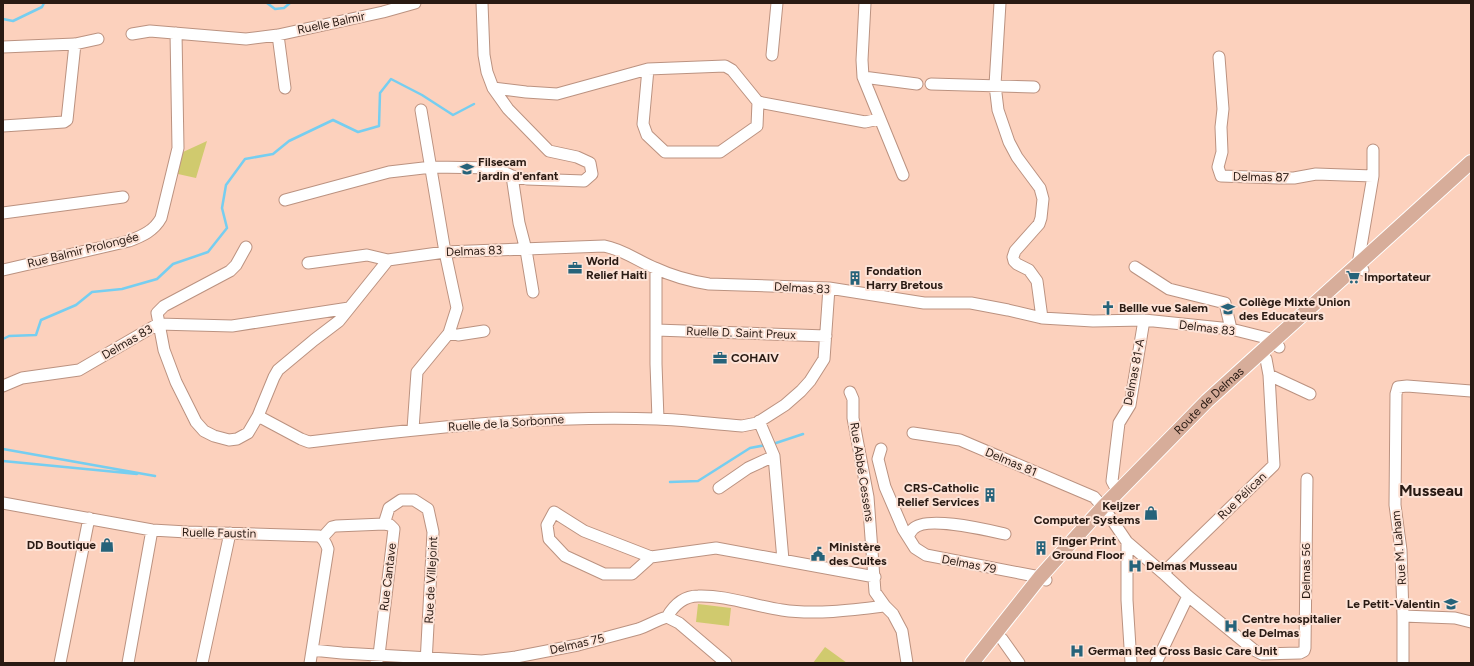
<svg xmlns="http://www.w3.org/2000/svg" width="1474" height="666" viewBox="0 0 1474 666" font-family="Figtree,sans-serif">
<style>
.green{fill:#d0ca6e}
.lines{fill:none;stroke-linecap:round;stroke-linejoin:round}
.stream{stroke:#76cef0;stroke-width:2.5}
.minor-casing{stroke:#bb9280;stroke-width:13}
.major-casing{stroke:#fff;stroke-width:16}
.minor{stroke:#fff;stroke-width:11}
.major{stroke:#d7ad9a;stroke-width:14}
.labels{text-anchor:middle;stroke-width:4;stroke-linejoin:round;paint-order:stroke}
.street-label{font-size:12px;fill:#291a13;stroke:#fde3d7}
.poi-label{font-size:12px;font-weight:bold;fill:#291a13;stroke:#fde3d7;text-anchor:start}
.district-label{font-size:16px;font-weight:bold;fill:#291a13;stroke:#fde3d7}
</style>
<rect width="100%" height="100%" fill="#fcd1bd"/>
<path class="green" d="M207,141l-11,37 -18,-4 5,-22z
M698,604l33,4 -2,18 -33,-4z
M825,647l22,16h-34z"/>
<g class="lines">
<path class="stream" d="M267,3l8,6 9,-1 6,-5
M3,19l10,2 29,-14 2,-4
M3,339l6,-3 27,-1 5,-15 35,-15 16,-13 30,-3 35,-10 16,-15 35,-12 19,-24 -5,-20 4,-23 19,-26 28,-5 16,-13 44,-21 25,12 21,-6 1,-33 11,-14 31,16 31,20 21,-11
M773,444l30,-10
M3,449l152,27
M3,461l134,13
M670,482l28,-1 52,-33 16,-3"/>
<defs>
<path id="minor" d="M865,3l-3,57 1,17 40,98
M1000,3l-5,82 3,25 11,32 8,15 23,31 3,11 -2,19 -2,6 -24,27 -2,6 1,4 3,3 12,6 8,11 5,37
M132,34l18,-3 96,8 32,-4 105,-23 32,-9
M278,35l7,53
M3,47l72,-3 23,-5
M772,55l5,-52
M1219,57l4,52 -2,18 1,25 -4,15 3,9 58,2h15l22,-4 57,2
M648,69l-5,55 4,11 18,17h55l37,-26 1,-24
M863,77l54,7
M931,84l103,3
M493,88l33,4 31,2 91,-25 77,-3 7,4 26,32 107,20 14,-3
M3,126l61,-4 3,-2 8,-76
M512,176l7,47 7,27 7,42
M285,200l104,-28 43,-5 63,1 17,8 15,3 57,2 8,-7 -2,-11 -13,-6 -28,-6 -41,-42 -15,-21 -6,-16 -3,-17 -2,-52
M3,213l120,-16
M246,247l-10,18 -6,6 -66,35 -7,7 7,37 12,32 20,40 8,9 10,5 15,4 8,-1 11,-6 10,-17 16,-39 4,-7 36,-30 25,-19 49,-61 57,-8 159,-6c18,3 34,15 51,22 17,8 35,13 54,16l120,4 95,15h47l37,7 34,8 51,3 51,-1 87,9 36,9 12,9
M308,263l59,-8 21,5
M1135,267l34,22 56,14 6,26
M656,269v95l2,55
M3,270l126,-29c13,-5 25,-10 32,-23l17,-70 -2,-115
M1363,270l-5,-6 15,-88v-26
M656,330l170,6
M449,333l9,2 26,-4
M1266,359l3,16 41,19
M3,386l19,-8 57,-8 79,-46 74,2 117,-18
M850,392l3,7v19l15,79 7,95 10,14 8,8 9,17 5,32
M258,416l43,23 8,3c115,-14 232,-27 348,-23 28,1 57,5 85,7l15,-3 28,-18 16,-14 9,-10 14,-22 5,-71
M759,421l15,35 9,104
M413,429l4,-57 32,-39 8,-25 -12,-56 -24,-142
M913,433l47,7 134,57 9,10
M881,449l-3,10 7,28 18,42 12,19 11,7 114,22 6,3
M719,488l29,-20 26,-12
M1118,492l-6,-11 7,-58 11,-18 14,-85
M3,503l149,27 35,2 132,4c5,3 7,7 9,13l-18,114
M554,512l30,19 67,26 -19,17h-28l-39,-18 -16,-17 -2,-14z
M1108,514l19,28 36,31 25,23 66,54 8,4 38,-1 4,-2 1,-3 2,-169
M384,524l5,-16 12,-8h13l14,9 5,23 -7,131
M908,537c1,-2 3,-6 5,-8 13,-14 74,1 92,5
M322,538l10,-11 4,-1 48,-2 6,1 4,4 -15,126 -3,8
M1127,542v58l4,63
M651,557l65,-9 159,29
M1163,573l111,-108 -5,-90
M1403,616l52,2 16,4
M667,617c7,-12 17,-21 31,-21 28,-1 56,10 84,14 32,5 71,0 103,-4
M1002,639l17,24
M312,650l30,3 140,8 34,-4 62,-12 60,-16c10,-3 18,-9 29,-12l12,6 47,40
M60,663l29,-145
M128,663l24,-133
M202,663l28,-130
M1156,663l32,-67
M1403,663v-47l-2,-66 -6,-45 1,-111 2,-7 9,-1 64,5"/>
<g id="major">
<path id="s1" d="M972,663l68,-86 63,-70 104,-106 264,-239"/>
</g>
</defs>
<use href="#minor" class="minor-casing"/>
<use href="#major" class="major-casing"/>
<use href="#minor" class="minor"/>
<use href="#major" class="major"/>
</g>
<defs>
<symbol id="school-bare" viewBox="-9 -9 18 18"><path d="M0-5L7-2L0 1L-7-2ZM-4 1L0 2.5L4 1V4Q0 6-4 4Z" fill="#26637a" stroke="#fde3d7" stroke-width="2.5" paint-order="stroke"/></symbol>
<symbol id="office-bare" viewBox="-9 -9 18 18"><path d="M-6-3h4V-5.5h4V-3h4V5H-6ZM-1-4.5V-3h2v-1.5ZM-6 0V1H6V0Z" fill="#26637a" stroke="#fde3d7" stroke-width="2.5" paint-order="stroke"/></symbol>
<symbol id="supermarket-bare" viewBox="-9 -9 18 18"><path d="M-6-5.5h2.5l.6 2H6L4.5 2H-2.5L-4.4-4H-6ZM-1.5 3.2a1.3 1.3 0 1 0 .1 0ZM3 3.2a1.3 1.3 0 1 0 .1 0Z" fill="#26637a" stroke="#fde3d7" stroke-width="2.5" paint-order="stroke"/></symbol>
<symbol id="building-bare" viewBox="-9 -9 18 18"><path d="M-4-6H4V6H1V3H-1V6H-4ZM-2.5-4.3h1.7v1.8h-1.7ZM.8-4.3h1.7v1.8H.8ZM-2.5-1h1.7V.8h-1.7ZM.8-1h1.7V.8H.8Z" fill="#26637a" stroke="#fde3d7" stroke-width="2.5" paint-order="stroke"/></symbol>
<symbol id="church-bare" viewBox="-9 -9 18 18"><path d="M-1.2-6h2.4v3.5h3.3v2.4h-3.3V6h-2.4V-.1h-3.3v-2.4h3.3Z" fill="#26637a" stroke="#fde3d7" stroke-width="2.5" paint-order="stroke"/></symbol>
<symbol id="shop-bare" viewBox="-9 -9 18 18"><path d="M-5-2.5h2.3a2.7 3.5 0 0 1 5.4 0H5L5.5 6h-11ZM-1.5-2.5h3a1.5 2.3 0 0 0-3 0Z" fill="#26637a" stroke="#fde3d7" stroke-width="2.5" paint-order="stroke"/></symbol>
<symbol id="civic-bare" viewBox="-9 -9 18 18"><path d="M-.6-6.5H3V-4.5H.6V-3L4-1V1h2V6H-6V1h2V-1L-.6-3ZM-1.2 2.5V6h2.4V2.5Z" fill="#26637a" stroke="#fde3d7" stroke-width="2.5" paint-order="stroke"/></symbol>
<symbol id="hospital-bare" viewBox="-9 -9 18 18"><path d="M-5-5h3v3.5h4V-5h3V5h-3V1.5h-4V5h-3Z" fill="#26637a" stroke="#fde3d7" stroke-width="2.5" paint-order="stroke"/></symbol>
</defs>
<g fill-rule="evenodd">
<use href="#school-bare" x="457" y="159" width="20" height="20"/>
<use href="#office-bare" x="565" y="258" width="20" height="20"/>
<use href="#supermarket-bare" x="1343" y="267" width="20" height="20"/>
<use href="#building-bare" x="845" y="268" width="20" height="20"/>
<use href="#church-bare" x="1098" y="298" width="20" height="20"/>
<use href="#school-bare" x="1218" y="299" width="20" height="20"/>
<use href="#office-bare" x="710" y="348" width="20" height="20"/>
<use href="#building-bare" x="980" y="485" width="20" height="20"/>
<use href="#shop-bare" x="1141" y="503" width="20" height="20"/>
<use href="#shop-bare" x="97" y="535" width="20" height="20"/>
<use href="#building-bare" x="1031" y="538" width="20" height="20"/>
<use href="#civic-bare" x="808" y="544" width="20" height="20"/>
<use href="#hospital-bare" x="1125" y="556" width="20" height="20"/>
<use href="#school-bare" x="1441" y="594" width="20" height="20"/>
<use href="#hospital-bare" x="1221" y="616" width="20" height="20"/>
<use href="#hospital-bare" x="1067" y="641" width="20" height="20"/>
</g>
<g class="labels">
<g class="street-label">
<text transform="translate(331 23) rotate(-12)" y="4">Ruelle Balmir</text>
<text transform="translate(1261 177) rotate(1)" y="4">Delmas 87</text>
<text transform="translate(83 250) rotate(-14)" y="4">Rue Balmir Prolongée</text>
<text transform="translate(474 251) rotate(-2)" y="4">Delmas 83</text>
<text transform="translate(802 288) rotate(3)" y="4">Delmas 83</text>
<text transform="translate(1207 328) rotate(7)" y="4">Delmas 83</text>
<text transform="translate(741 333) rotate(2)" y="4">Ruelle D. Saint Preux</text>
<text transform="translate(127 342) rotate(-30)" y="4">Delmas 83</text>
<text transform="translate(1134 372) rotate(-79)" y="4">Delmas 81-A</text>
<text dy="4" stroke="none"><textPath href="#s1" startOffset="354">Route de Delmas</textPath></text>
<text transform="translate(506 423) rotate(-4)" y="4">Ruelle de la Sorbonne</text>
<text transform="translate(1011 462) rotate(23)" y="4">Delmas 81</text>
<text transform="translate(862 472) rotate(81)" y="4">Rue Abbé Cessens</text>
<text transform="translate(1242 496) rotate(-44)" y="4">Rue Pélican</text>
<text transform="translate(219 533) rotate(1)" y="4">Ruelle Faustin</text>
<text transform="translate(1399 548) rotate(-95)" y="4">Rue M. Laham</text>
<text transform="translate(969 564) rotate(11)" y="4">Delmas 79</text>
<text transform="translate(1306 571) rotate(-90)" y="4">Delmas 56</text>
<text transform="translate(388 577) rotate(-83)" y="4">Rue Cantave</text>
<text transform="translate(431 580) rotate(-87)" y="4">Rue de Villejoint</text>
<text transform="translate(577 644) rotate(-13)" y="4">Delmas 75</text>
</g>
<g class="poi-label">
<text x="478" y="166">Filsecam<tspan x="478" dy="14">jardin d'enfant</tspan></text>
<text x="586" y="265">World<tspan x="586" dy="14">Relief Haiti</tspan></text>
<text x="866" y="275">Fondation<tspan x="866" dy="14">Harry Bretous</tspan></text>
<text x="1364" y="281">Importateur</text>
<text x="1239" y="306">Collège Mixte Union<tspan x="1239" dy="14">des Educateurs</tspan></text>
<text x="1119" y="312">Bellle vue Salem</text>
<text x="731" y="362">COHAIV</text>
<text x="979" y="492" text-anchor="end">CRS-Catholic<tspan x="979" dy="14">Relief Services</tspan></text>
<text x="1140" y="510" text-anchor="end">Keijzer<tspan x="1140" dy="14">Computer Systems</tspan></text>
<text x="1052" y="545">Finger Print<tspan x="1052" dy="14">Ground Floor</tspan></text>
<text x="96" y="549" text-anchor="end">DD Boutique</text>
<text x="829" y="551">Ministère<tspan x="829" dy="14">des Cultes</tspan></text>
<text x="1146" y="570">Delmas Musseau</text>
<text x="1440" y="608" text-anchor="end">Le Petit-Valentin</text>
<text x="1242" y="623">Centre hospitalier<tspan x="1242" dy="14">de Delmas</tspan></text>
<text x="1088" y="655">German Red Cross Basic Care Unit</text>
</g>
<g class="district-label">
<text x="1431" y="496">Musseau</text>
</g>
</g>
<rect width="1474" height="666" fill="none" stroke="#291a13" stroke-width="8"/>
</svg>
